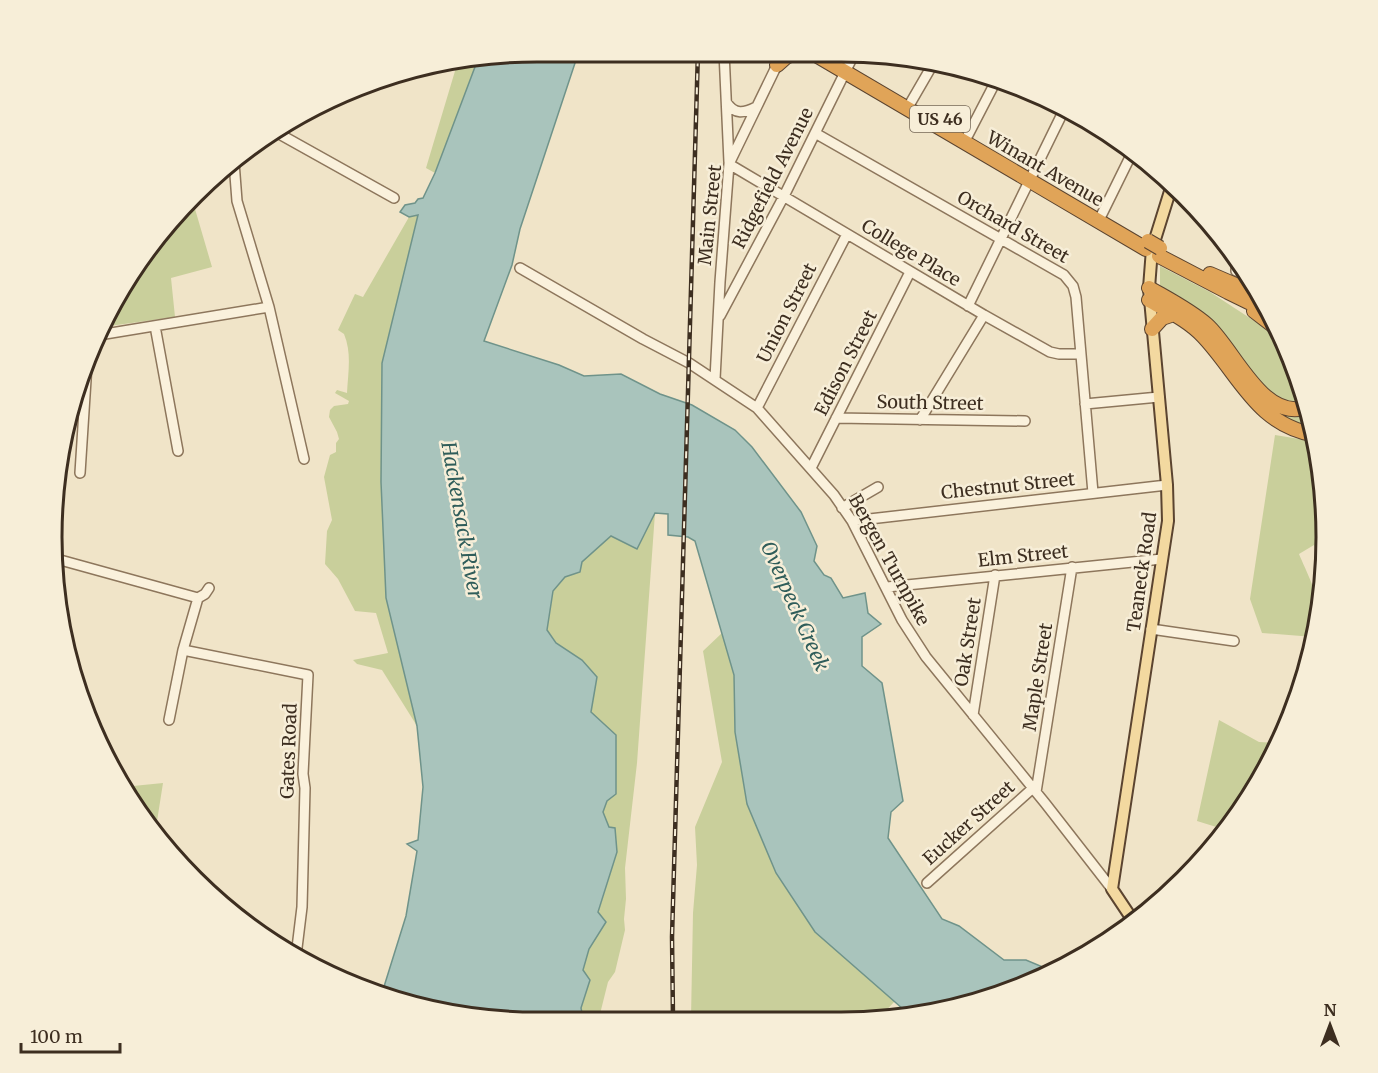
<svg xmlns="http://www.w3.org/2000/svg" width="1378" height="1073" viewBox="0 0 1378 1073" font-family="Merriweather,serif">
<style>
.green{fill:#c9cf9b}
.water{fill:#a9c4bc;stroke:#6f938a;stroke-width:1.5}
.lines{fill:none;stroke-linecap:round;stroke-linejoin:round}
.minor-casing{stroke:#8d765c;stroke-width:12}
.major-casing{stroke:#5b4430;stroke-width:14}
.highway-casing{stroke:#5b4430;stroke-width:16}
.minor{stroke:#faf1dc;stroke-width:9}
.major{stroke:#f3d9a0;stroke-width:10}
.highway{stroke:#e0a458;stroke-width:14}
.rail-casing{stroke:#3d2e20;stroke-width:4.5}
.rail{stroke:#f7eed8;stroke-width:2;stroke-dasharray:7;stroke-linecap:butt}
.highway-bridge-casing{stroke:#5b4430;stroke-width:16;stroke-linecap:butt}
.highway-bridge{stroke:#e0a458;stroke-width:14}
.labels{text-anchor:middle;stroke-width:5;stroke-linejoin:round;paint-order:stroke}
.shield{fill:#f7eed8;stroke:#756857;stroke-width:1.5}
.shield-label{font-size:16px;font-weight:bold;fill:#3d2e20}
.street-label{font-size:18px;fill:#3d2e20;stroke:#f7eed8}
.water-label{font-size:20px;font-style:italic;fill:#2f5d5a;stroke:#f7eed8}
.rim{fill:none;stroke:#3d2e20;stroke-width:3}
</style>
<rect width="100%" height="100%" fill="#f0e4c8"/>
<path class="green" d="M478,59l-43,114 -9,-5 32,-107z
M195,209l17,58 -41,11 4,39 -73,10 14,-33 63,-83z
M418,215l-36,148 -1,119 5,116 31,128 -35,-56 -25,-6 -4,-4 35,-7 -12,-40 -21,-2 -17,-32 -13,-15 2,-33 5,-11 -8,-43 6,-22 6,-3v-9l3,-4 -2,-7 -8,-15 1,-7 4,-4 14,-2 1,-3 -14,-8 2,-3 10,3c1,-20 5,-40 -3,-59l-6,-4 17,-36 8,3 46,-80z
M1160,266l50,26 75,49 5,10 15,50 -18,3 -15,-9 -112,-106z
M1270,407l38,4 6,19 -18,-4z
M1275,435l43,7 9,95 -3,31 -10,-23 -15,9c9,22 31,61 15,83l-52,-4 -12,-34z
M655,513l-18,250 -12,105 1,31 -2,20 1,11 -10,42 -7,10 -9,36h-16l-2,-10 9,-28 -7,-10 6,-21 17,-27 -8,-9 19,-61 -14,-40 4,-11 -25,-141 -26,-17 -9,-13 6,-39 12,-14 15,-5 2,-10 29,-26 26,13z
M722,633l12,42 1,57 12,72 29,69 39,59 80,69 -16,17h-188l2,-105 4,-48 -2,-38 27,-65 -19,-111z
M1219,720l40,22 20,1 -34,64 -19,23 -29,-9z
M163,783l-8,51 -22,-28 -10,-19z"/>
<path class="water" d="M536,51h43l-59,178 -8,36 -28,76 75,24 25,11 37,-2 39,20 32,11 43,25 17,17 49,65 16,34 -3,15 10,14 7,3 12,20 22,-5 3,20 13,11 -19,13v29l20,17 21,118 -12,11 -3,26 54,81 17,7 45,34h22l24,10 -52,26 -87,20 -96,-84 -39,-59 -29,-69 -12,-72 -1,-57 -39,-134 -7,-4 -20,-2v-21l-13,-1 -18,36 -26,-13 -29,26 -2,10 -15,5 -12,14 -6,39 9,13 26,17 15,17 -6,35 25,23v59l-9,7 -4,11 6,15 6,1 2,24 -19,60 8,10 -17,27 -6,21 7,10 -9,28 2,10h-110l-91,-25 24,-77 11,-65 -10,-7 11,-4 5,-53 -6,-61 -31,-128 -5,-116 1,-119 36,-148 -9,2 -9,-5 5,-7 10,-2 3,-4 5,-1 12,-25 43,-114z"/>
<g class="lines">
<defs>
<path id="minor" d="M724,52l5,110
M911,102l22,-38
M727,103c8,12 17,10 29,4
M274,131l120,67
M815,133l249,142 9,11 3,11 17,196
M968,135l30,-58
M729,164l255,151 66,37 9,2h22
M1102,214l32,-65
M520,268l123,71 46,24 68,45 77,87 18,26 50,99 24,37 119,146 67,86
M1236,271l1,-13
M968,306l95,-194
M269,307l35,152
M720,316l64,-120 71,-144
M155,326l23,125
M99,335l170,-28 -32,-106 -3,-39
M715,379l5,-97 9,-118 48,-99
M1085,404l74,-7
M757,408l90,-174
M836,418l189,3
M920,420l64,-105
M811,468l99,-196
M80,473l7,-109
M842,508l36,-21
M852,521l315,-36
M53,558l145,40 7,-4 4,-6
M887,587l275,-28
M1151,629l83,12
M183,650l125,25 -5,99 2,14 -3,119 -6,49
M973,715l22,-140
M169,720l14,-70 15,-52
M1036,792l36,-225
M927,883l106,-95"/>
<path id="major" d="M1134,922l-22,-33 56,-368 -1,-36 -18,-197 3,-39 19,-61"/>
<path id="highway" d="M811,52l335,197
M777,65l9,-8 11,-5
M1159,256l69,36 41,20
M1210,274l51,22
M1149,288c19,11 41,22 58,37 27,24 56,98 100,82
M1149,300c19,11 39,20 54,36 37,39 53,89 113,99
M1254,311l25,19
M1152,329l10,-11 12,-4"/>
</defs>
<use href="#minor" class="minor-casing"/>
<use href="#major" class="major-casing"/>
<use href="#highway" class="highway-casing"/>
<use href="#minor" class="minor"/>
<use href="#major" class="major"/>
<use href="#highway" class="highway"/>
<defs>
<path id="rail" d="M673,1018l-1,-81 26,-886"/>
</defs>
<use href="#rail" class="rail-casing"/>
<use href="#rail" class="rail"/>
<defs>
<path id="highway-bridge" d="M1148,241l12,7"/>
</defs>
<use href="#highway-bridge" class="highway-bridge-casing"/>
<use href="#highway-bridge" class="highway-bridge"/>
</g>
<g class="labels">
<rect class="shield" x="910" y="106" width="60" height="26" rx="4.5"/>
<g class="shield-label">
<text x="940" y="125">US 46</text>
</g>
<g class="street-label">
<text transform="translate(1045 169) rotate(30)" y="6">Winant Avenue</text>
<text transform="translate(773 178) rotate(-63)" y="6">Ridgefield Avenue</text>
<text transform="translate(710 215) rotate(-84)" y="6">Main Street</text>
<text transform="translate(1013 227) rotate(30)" y="6">Orchard Street</text>
<text transform="translate(911 253) rotate(31)" y="6">College Place</text>
<text transform="translate(787 313) rotate(-63)" y="6">Union Street</text>
<text transform="translate(846 363) rotate(-63)" y="6">Edison Street</text>
<text transform="translate(930 403) rotate(1)" y="6">South Street</text>
<text transform="translate(1008 486) rotate(-6)" y="6">Chestnut Street</text>
<text transform="translate(1023 556) rotate(-6)" y="6">Elm Street</text>
<text transform="translate(889 560) rotate(61)" y="6">Bergen Turnpike</text>
<text transform="translate(1142 572) rotate(-82)" y="6">Teaneck Road</text>
<text transform="translate(968 642) rotate(-81)" y="6">Oak Street</text>
<text transform="translate(1038 677) rotate(-81)" y="6">Maple Street</text>
<text transform="translate(289 751) rotate(-88)" y="6">Gates Road</text>
<text transform="translate(969 823) rotate(-42)" y="6">Eucker Street</text>
</g>
<g class="water-label">
<text transform="translate(462 520) rotate(80)" y="7">Hackensack River</text>
<text transform="translate(795 606) rotate(66)" y="7">Overpeck Creek</text>
</g>
</g>
<path d="M0 0H1378V1073H0ZM537 62H841A475 475 0 0 1 1316 537V537A475 475 0 0 1 841 1012H537A475 475 0 0 1 62 537V537A475 475 0 0 1 537 62Z" fill="#f7eed8" fill-rule="evenodd"/>
<path class="rim" d="M537 62H841A475 475 0 0 1 1316 537V537A475 475 0 0 1 841 1012H537A475 475 0 0 1 62 537V537A475 475 0 0 1 537 62Z"/>
<g transform="translate(1330 1025)" stroke="#f7eed8" stroke-width="4.5" paint-order="stroke">
<path d="M0-4.5L10 22L0 15L-10 22Z" fill="#3d2e20"/>
<text y="-9" font-size="16" font-weight="bold" text-anchor="middle" fill="#3d2e20">N</text>
</g>
<path d="M21 1043v9h99v-9" fill="none" stroke="#3d2e20" stroke-width="3"/>
<text x="30" y="1043" font-size="18" fill="#3d2e20" stroke="#f7eed8" stroke-width="4.5" paint-order="stroke">100 m</text>
</svg>
